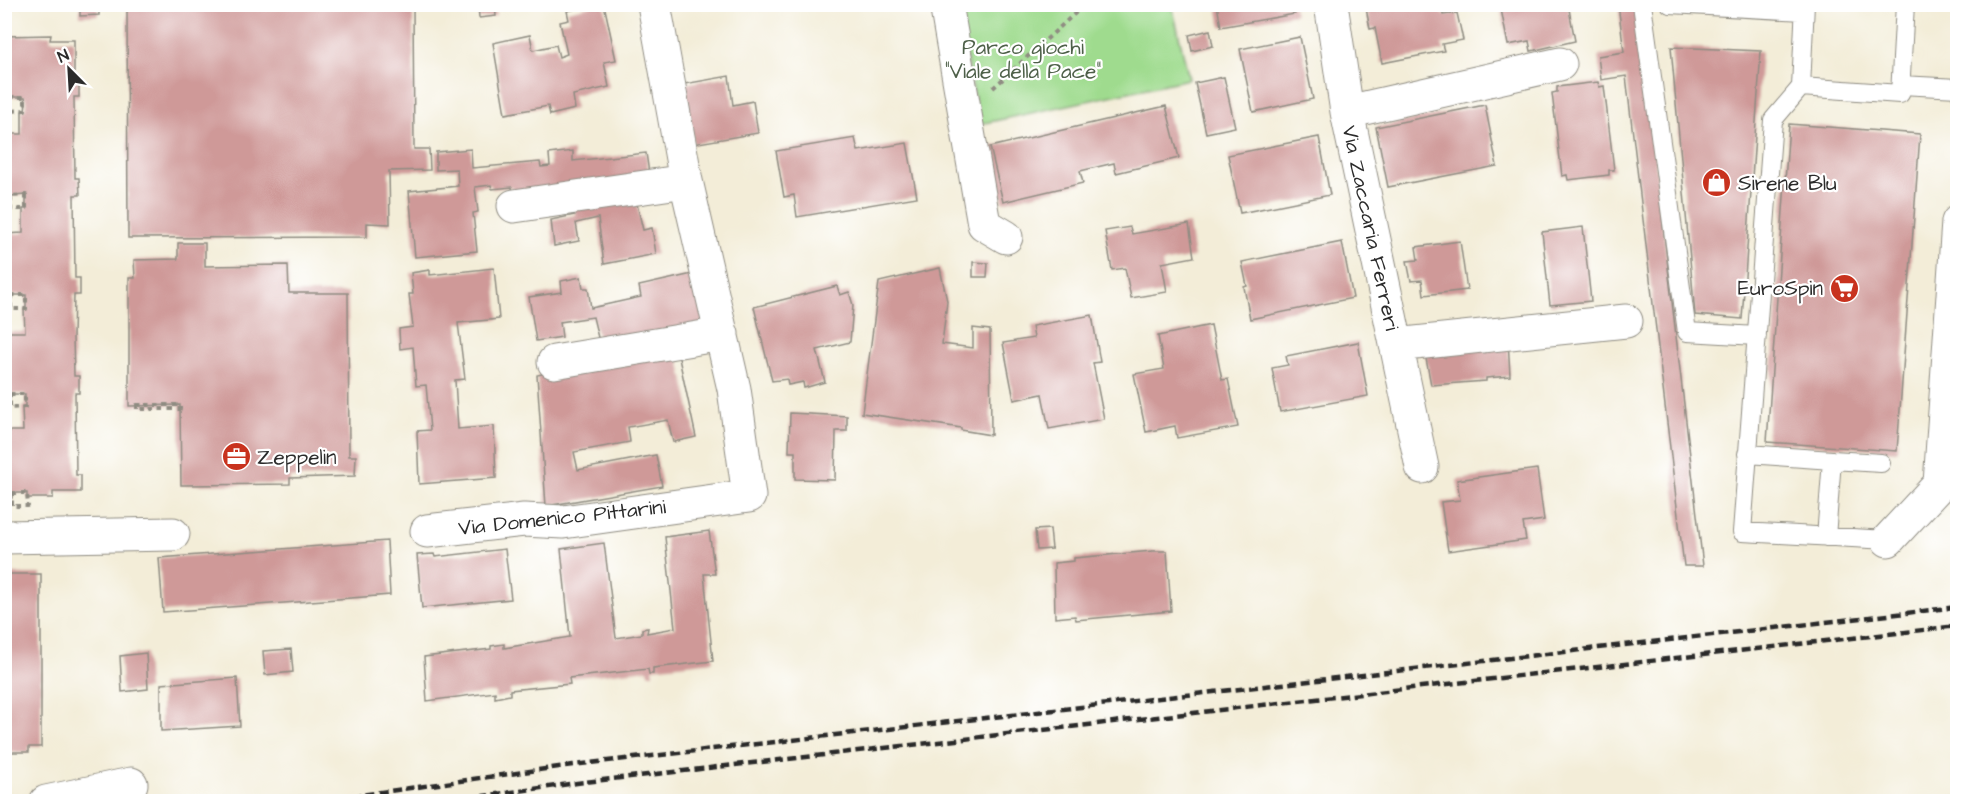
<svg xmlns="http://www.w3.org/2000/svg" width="1962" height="806" viewBox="0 0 1962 806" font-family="'Architects Daughter',sans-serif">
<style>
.green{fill:#9fdb8e;stroke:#65835c;stroke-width:1.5}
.building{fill:#cf9998}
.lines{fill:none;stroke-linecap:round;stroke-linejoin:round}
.service-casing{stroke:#8f8c82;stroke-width:20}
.minor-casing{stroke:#8f8c82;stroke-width:35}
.path{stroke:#8f8c82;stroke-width:4;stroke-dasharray:4.5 4.5;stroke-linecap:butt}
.service{stroke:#fff;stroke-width:18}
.minor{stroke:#fff;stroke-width:33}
.rail{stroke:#2b2b2b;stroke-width:4.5;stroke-dasharray:9 4.5;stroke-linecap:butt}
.labels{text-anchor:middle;stroke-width:4.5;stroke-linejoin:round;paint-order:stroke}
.park-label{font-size:21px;fill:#4e6049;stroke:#fff}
.poi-label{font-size:21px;fill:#2b2b2b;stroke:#fff;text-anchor:start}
.street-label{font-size:21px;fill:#2b2b2b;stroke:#fff}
</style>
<rect width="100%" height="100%" fill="#fff"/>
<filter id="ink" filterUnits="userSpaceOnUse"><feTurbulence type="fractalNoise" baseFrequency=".0167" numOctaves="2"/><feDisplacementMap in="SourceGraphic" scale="12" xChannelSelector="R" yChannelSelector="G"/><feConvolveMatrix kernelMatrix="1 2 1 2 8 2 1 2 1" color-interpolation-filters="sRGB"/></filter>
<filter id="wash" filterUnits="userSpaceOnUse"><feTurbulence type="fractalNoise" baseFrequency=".008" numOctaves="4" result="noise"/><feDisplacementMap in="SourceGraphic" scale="24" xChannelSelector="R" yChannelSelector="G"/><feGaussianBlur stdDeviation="1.35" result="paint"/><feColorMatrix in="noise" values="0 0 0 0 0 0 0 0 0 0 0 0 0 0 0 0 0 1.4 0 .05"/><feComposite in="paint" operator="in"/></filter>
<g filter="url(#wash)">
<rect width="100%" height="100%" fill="#f3edd8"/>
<path class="green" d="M956,5h216l17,74 -209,45z"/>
<g id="blocks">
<path class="building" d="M80,4h19v11l-19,1z
M127,4h286l1,145h15l1,21 -41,1 1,53 -23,-1v14l-239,1z
M478,4h17l1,12 -17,2z
M598,4h6l12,56 -12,2 5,25 -36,8 2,14 -25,6 -2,-9 -43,8 -12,-71 37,-8 3,15 23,-5 3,12 8,-3 -7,-32 9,-2 -2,-9z
M1370,4h70l3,11 14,-2 6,27 -21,4 2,7 -62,12 -7,-35 -5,1 -4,-21 5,-1z
M1500,4h68l7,37 -44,10 -2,-10 -21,4z
M1618,4h19l66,562h-19l-58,-490 -25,4 -3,-24 26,-4z
M1217,5h76l2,9 -74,13z
M1210,30l3,16 -21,5 -3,-16z
M51,35l-1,5h24v40l5,-1v18h-5l1,81h4l1,17h-6l1,83h5v17h-6l-1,42 1,39h5v17h-4l1,82h5v17h-28v6h-26v-5h-15v5h-8v-67h19l-1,-24h3v-13h-15v5h-6v-67h21l-1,-23h2v-14h-15v6l-7,-1v-66l19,-1v-24h3v-14l-15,1v4l-7,1v-67h18v-23l3,-1 1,-8 -1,-5h-15v5h-6v-66z
M1300,37l13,62 -60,13 -13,-63z
M1671,47l90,4 -19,268 -47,-4z
M729,76l4,29 20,-4 5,32 -65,11 -9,-60z
M1224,77l11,50 -29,6 -11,-50z
M1598,82l1,5 5,-1 10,84h-5v5l-41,5 -1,-5 -5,1 -10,-83 5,-1v-5z
M1485,105l12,61 -109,21 -12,-60z
M1166,106l13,52 -63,15 -2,-10 -34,8 3,12 -80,19 -13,-55z
M1789,124l131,10 -23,317 -130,-9z
M1319,137l11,58 -90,18 -12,-58z
M855,138l3,13 49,-8 10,54 -120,20 -3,-22 -10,2 -8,-46z
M471,149l1,19 68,-6 1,5 9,-1 -1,-12 24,-3v10l73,-8 4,27 -137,15 -1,-8 -20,2 -1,-4 -16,2 3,25 -5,1 4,38 -62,6 -6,-66 49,-5 -1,-17 -21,1v-18z
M636,200l7,30 9,-2 4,26 -52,10 -6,-46 -22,5 3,18 -25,5 -3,-26 24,-5 -1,-10z
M1189,224l5,33 -32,6 5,29 -36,6 -6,-30 -13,2 -7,-39 25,-4 2,7z
M1583,227l8,74 -41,4 -8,-73z
M1460,241l7,49 -43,5 -2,-15 -11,1 -4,-20 11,-1 -2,-13z
M1342,242l11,56 -103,21 -6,-32 3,-1 -5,-24z
M178,243h27v23l83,-1 1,28h59l1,163h7l-1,20 -65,2v6l-109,1 -1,-80 -51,1v-128h6l-1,-18 44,-1z
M973,262l15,1 -1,14h-14z
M494,268l5,51 -41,4 7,56 -10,1 3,49 36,-3 2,52 -77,6 -2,-53 13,-1 -4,-45 -10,1 -3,-39 -13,2 -1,-20 14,-2 -4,-33h4l-2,-21 19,-3v5z
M940,268l7,33 -5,43 31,4v-20l17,2 1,105 -30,-5v-2l-99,-15 17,-131z
M697,273l11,53 -107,24 -8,-33 -33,5 2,15 -26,4 -7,-44 33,-5 -1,-11 20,-4 2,11h5l3,20 50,-11 -2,-11z
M837,286l3,9 9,-3 4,13 -3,37 -33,8 8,32 -21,6 -1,-6 -15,3 -1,-6 -15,2 -18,-74z
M1092,315l8,47 -7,1 11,56 -55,10 -7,-35 -28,6 -11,-57 31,-5 -2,-12z
M1211,325l11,55 6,-1 10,48 -61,11 -2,-12 -29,6 -12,-58 30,-5 -6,-33z
M1508,339l2,37 -24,2v3l-55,4 -7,-37z
M1358,342l10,54 -88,16 -8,-44 16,-3 -2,-9z
M677,349l19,88 -23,5 -5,-22 -40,7 2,15 -56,10 4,18 78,-15 6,31 -116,20 -9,-131z
M790,413l57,3v15h-11l-1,49 -40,-1v-27h-6z
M1537,469l7,51 -21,3 3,17 -78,11 -7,-49 19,-2 -3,-20z
M1050,529l2,20 -15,1 -2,-20z
M709,531l6,43h-11l9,87 -60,7v6h-4l-1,-5 -79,9 1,6 -60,6v5l-15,3v-6l-68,9 -3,-44 67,-8v-3l13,-2v4l66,-11 -9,-88 43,-6 12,95 26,-4v-5l6,-1 -1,5 28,-5 -10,-91z
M387,541l3,54 -227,17 -4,-54z
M505,549l6,50 -89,9 -5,-53 17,-1 1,3z
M1153,551h14l4,60 -95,9 -1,-4 -20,2 -1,-55 20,-2v-3z
M4,574h37v173h-12v5h-25z
M291,649l2,23 -28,3 -2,-24z
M146,653l2,36 -26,3 -2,-36z
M237,678l3,48 -79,5v-47z"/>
</g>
</g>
<g filter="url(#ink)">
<use href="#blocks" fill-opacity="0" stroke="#8f8c82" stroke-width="1.5"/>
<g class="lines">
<defs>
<path id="service" d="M1642,4l45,328 70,4
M1670,4l134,7
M1805,4l-4,83 99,7 5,-90
M1901,85l57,3
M1801,87l-28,33 -31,412 146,8
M1747,454l85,6 -6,77
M1832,460l49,3"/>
<path id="minor" d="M946,4l38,220 22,13
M1331,4l16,108 75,355
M1347,112l213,-48
M514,206l172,-25
M1396,345l230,-24
M554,362l168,-28
M427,531l97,-11 39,2 186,-26 -15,-107 -48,-208 -32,-177
M4,537l169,-3
M1888,540l52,-56 18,-262
M46,802l85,-18"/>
</defs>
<use href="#service" class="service-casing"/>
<use href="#minor" class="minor-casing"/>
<path class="path" d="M993,88l89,-81 -3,-3
M10,97h15v13l-14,1z
M26,195v14h-15v-13z
M11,295h15v14h-15z
M10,394h15v13l-15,1z
M137,405h43v4h-43z
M12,493h15l1,13h-16z"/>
<use href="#service" class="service"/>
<use href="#minor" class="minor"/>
<path class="rail" d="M311,802l262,-37 1385,-158
M440,802l137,-19 1381,-157"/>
</g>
</g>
<defs>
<symbol id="shop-disc" viewBox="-11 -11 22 22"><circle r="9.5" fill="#c8321e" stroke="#fff"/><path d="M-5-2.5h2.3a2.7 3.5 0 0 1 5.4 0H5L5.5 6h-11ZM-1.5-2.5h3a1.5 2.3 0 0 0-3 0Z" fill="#fff"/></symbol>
<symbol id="supermarket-disc" viewBox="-11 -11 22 22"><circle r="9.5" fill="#c8321e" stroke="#fff"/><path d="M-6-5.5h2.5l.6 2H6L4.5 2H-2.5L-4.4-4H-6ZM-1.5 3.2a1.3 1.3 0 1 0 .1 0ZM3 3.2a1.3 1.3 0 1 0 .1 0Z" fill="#fff"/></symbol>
<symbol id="office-disc" viewBox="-11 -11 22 22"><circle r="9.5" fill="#c8321e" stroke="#fff"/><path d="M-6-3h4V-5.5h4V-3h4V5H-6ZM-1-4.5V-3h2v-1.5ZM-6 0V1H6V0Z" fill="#fff"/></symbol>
</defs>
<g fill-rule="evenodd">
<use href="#shop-disc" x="1700" y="166" width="33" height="33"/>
<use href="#supermarket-disc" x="1828" y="272" width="33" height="33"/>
<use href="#office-disc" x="220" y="440" width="33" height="33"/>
</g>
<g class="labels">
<g class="park-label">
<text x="1023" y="54">Parco giochi<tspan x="1023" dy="24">"Viale della Pace"</tspan></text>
</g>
<g class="poi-label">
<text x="1738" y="190">Sirene Blu</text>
<text x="1823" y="295" text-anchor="end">EuroSpin</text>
<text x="257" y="464">Zeppelin</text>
</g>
<g class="street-label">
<text transform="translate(1371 228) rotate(78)" y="7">Via Zaccaria Ferreri</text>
<text transform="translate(562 517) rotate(-6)" y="7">Via Domenico Pittarini</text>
</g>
</g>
<rect width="1962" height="806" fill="none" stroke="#fff" stroke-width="24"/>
<g transform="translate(69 69) rotate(336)" stroke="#ffffff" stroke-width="4.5" paint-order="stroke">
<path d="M0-4.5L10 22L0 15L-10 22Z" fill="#2b2b2b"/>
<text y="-9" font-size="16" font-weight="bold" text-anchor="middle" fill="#2b2b2b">N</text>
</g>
</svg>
